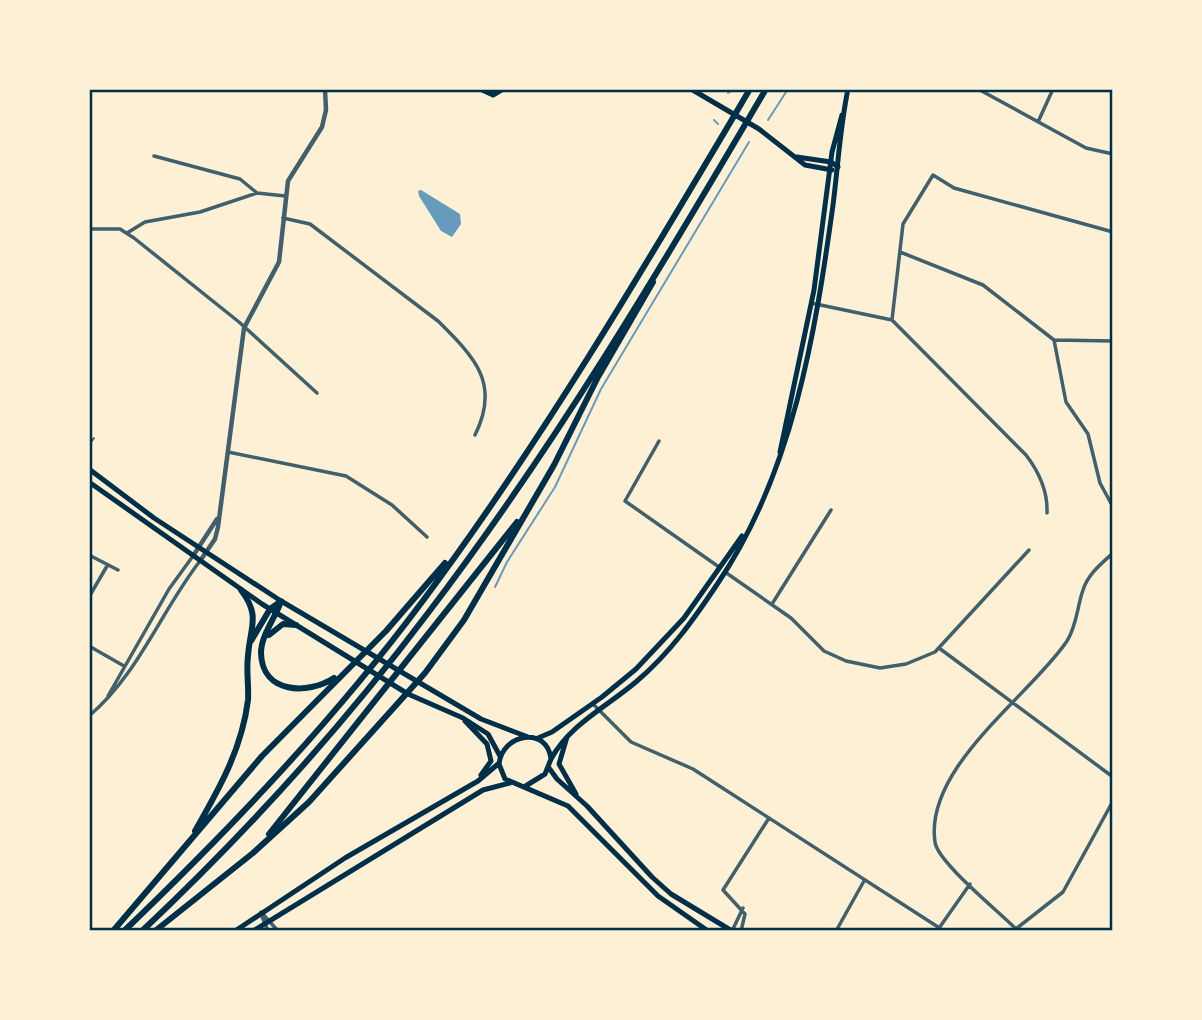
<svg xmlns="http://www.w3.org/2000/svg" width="1202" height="1020" viewBox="0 0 1202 1020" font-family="'PT Sans',sans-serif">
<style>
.water{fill:#669bbc}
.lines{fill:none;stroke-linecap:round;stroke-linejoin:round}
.stream{stroke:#669bbc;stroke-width:2}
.service{stroke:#3f606c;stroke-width:2}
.minor{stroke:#3f606c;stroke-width:3.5}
.tertiary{stroke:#3f606c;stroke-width:4.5}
.secondary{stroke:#003049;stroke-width:5}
.primary{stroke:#003049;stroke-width:5}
.motorway{stroke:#003049;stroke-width:6}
.neatline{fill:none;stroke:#003049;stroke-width:2.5}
</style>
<rect width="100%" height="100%" fill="#fdf0d5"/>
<path class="water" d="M421,190l39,24 1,10 -9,13 -11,-6 -22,-35 -1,-5z"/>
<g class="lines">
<path class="stream" d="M728,93l7,-4
M714,120l4,4
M768,120l20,-31
M495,587l12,-25 48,-75 46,-98 148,-247"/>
<path class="service" d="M89,445l5,-7"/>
<path class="minor" d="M978,89l108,59 27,6
M1038,122l15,-33
M154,156l86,23 17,14
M283,218l27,6 128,97c36,36 63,62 37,114
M89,229h31l14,9 105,84 78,71
M127,233l18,-11 55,-10 57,-19 28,3
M900,252l83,33 71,55 12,62 22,32 12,49 13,24
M811,303l81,17 134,135c13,17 22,35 21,58
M892,320l11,-96 30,-49 21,13 159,44
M1054,340l59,1
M659,441l-34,60 94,66
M228,452l118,24 46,29 35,32
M89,555l29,15
M725,572l66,46 33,33 22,10 34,7 26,-4 29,-12 94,-102
M89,597l18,-31
M772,604l59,-94
M89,646l35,20
M939,648l174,129
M108,696l61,-107 24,-33
M593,704l38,38 62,27 245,158
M89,716c49,-41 72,-105 111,-155
M261,912l17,19
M261,914l7,17
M1017,928l46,-36 50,-91
M732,931l11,-23
M741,931l4,-17 -22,-24 46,-72
M836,931l28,-50
M937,931l33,-47
M1018,931c-17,-18 -81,-69 -83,-89 -11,-75 96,-147 132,-201 10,-16 10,-34 16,-51 5,-16 18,-26 30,-37"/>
<path class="tertiary" d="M193,556l24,-37
M200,561l15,-22 3,-12 26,-199 35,-66 9,-81 34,-54 4,-17 -1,-21"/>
<path class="secondary" d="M480,89l13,6 10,-6
M691,89l68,40 46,36 27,5
M797,157l34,5 7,5"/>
<path class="primary" d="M780,452l34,-162 18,-138 10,-37
M89,469l65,49 127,83 200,118 47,18
M89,482l173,122 146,90 55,24 25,16 12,22
M465,721l22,23 4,17 -10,14
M567,737l-8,27 17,30
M538,738l14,-6 50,-35 34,-28 48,-51 58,-82
M551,759c19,-35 57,-53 86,-78 33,-28 57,-62 81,-98 75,-111 97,-248 115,-378 5,-39 7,-78 15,-116
M549,768l8,11 30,27 65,71 19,17 61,37
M524,787l21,-13 6,-15c-4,-34 -49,-25 -52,5l6,15 63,27 90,90 50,35
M235,931l110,-73 133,-77 20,-17
M253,931l230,-141 27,-7"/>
<path class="motorway" d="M281,601c-5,16 -20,34 -20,52 1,41 47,42 73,25
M269,635l14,-11 13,1
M251,641l19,-32 10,-7
M195,831c24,-42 47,-82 53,-131 1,-14 -2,-29 0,-44 2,-29 13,-40 -7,-66
M269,834l248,-312
M113,931l149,-175 124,-125 59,-68
M124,931c107,-103 209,-210 298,-329 121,-162 225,-339 328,-513
M142,931c104,-98 200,-204 286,-318 126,-165 233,-345 338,-524
M155,931l98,-78 56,-51 116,-129 39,-53 90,-155 44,-88 55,-95"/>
</g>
<rect width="1202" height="1020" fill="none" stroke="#fdf0d5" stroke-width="182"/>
<rect x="91" y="91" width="1020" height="838" class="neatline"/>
</svg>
